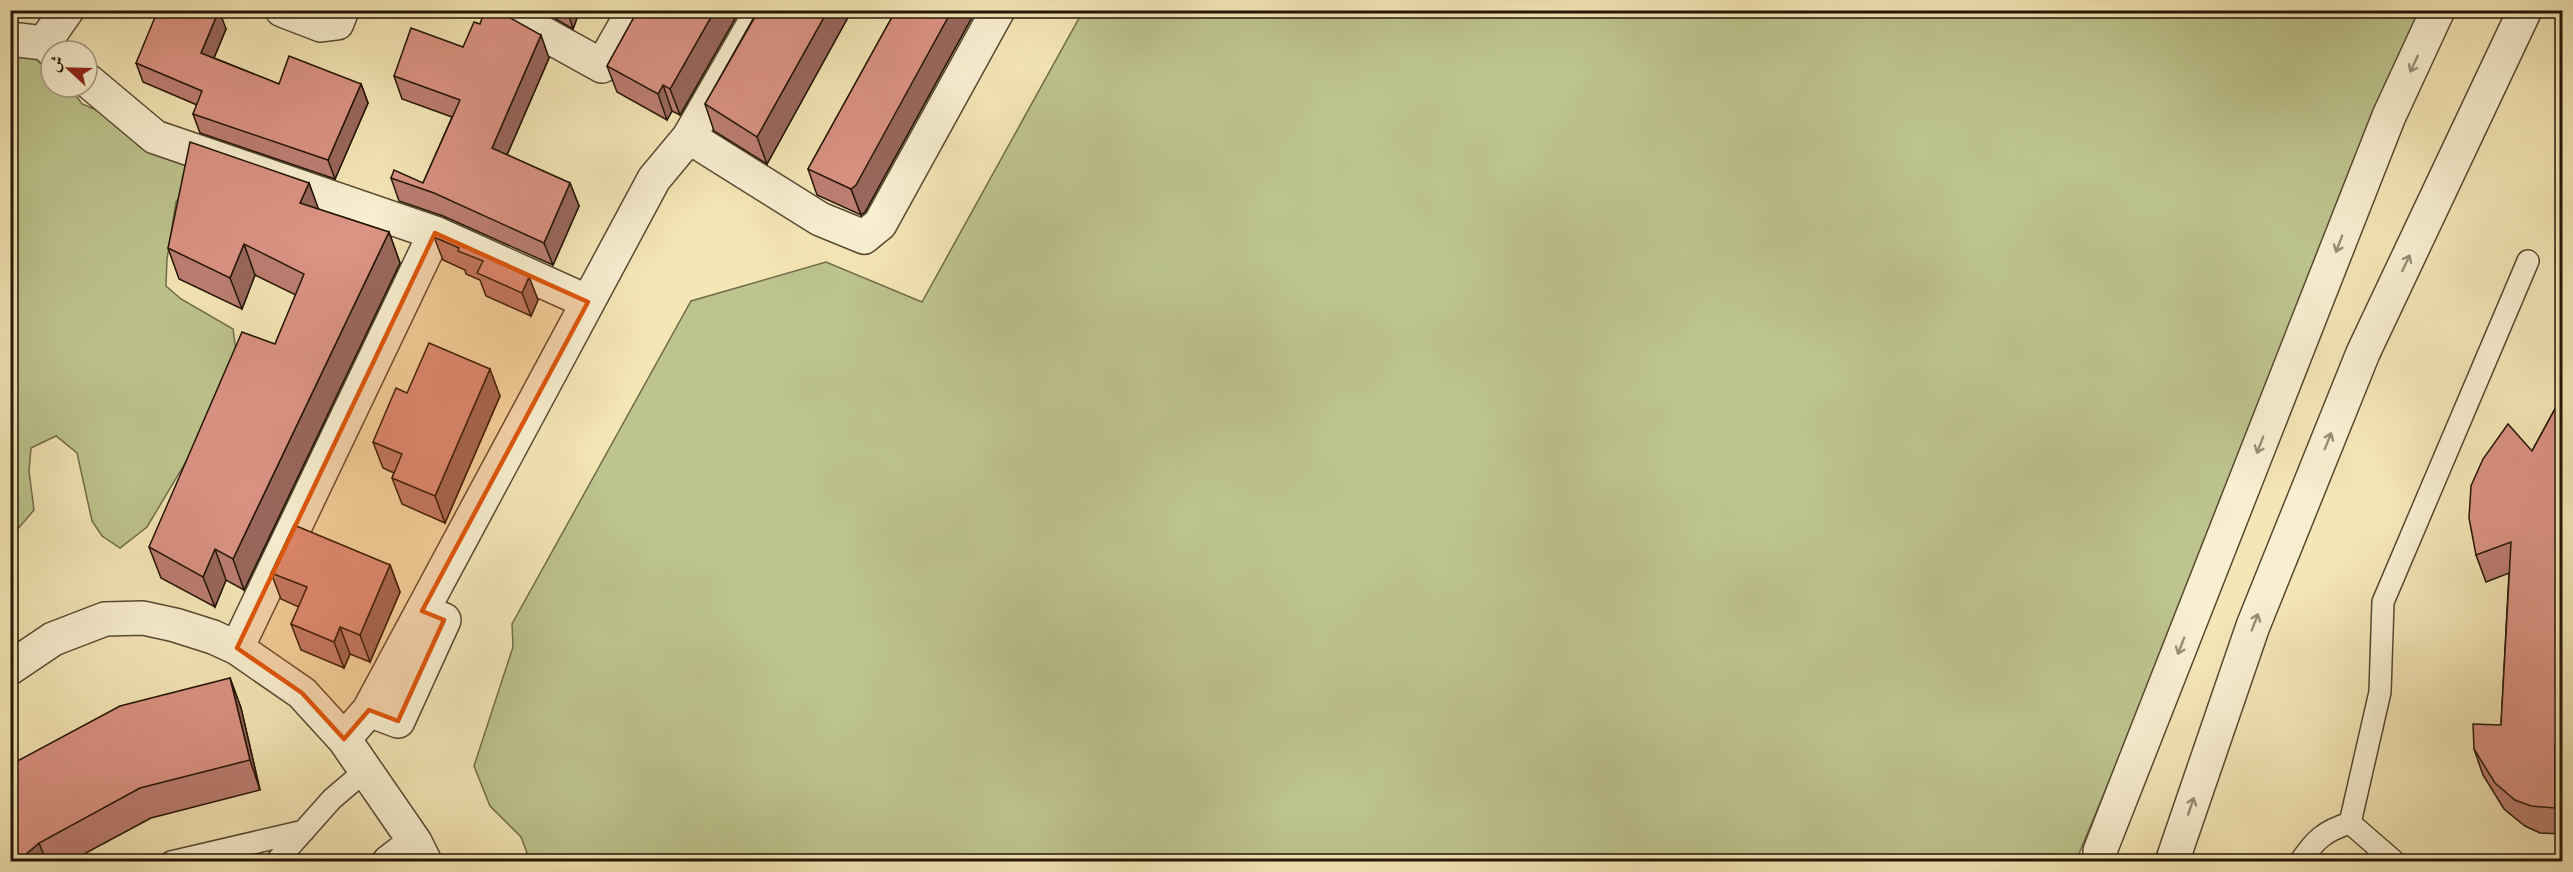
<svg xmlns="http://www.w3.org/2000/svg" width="2573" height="872" viewBox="0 0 2573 872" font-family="'EB Garamond',Amiri,serif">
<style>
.green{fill:#bdc48d;stroke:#706c4a;stroke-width:1.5}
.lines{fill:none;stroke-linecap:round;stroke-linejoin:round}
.service-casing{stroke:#584933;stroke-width:24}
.minor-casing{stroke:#584933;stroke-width:36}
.tertiary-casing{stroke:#584933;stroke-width:36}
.service{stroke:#f8efd0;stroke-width:21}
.minor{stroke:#f8efd0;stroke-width:33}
.tertiary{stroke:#f8efd0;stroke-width:33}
.wall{fill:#bc7e72;stroke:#231507;stroke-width:1.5}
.shaded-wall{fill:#99675c;stroke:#231507;stroke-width:1.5}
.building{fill:#db9384;stroke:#231507;stroke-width:1.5}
.oneway{stroke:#988d76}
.marked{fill:#de560c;fill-opacity:0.2;stroke:#de560c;stroke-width:4.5;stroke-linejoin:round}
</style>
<rect width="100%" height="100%" fill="#f5e6b6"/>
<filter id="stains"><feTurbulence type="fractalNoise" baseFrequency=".00333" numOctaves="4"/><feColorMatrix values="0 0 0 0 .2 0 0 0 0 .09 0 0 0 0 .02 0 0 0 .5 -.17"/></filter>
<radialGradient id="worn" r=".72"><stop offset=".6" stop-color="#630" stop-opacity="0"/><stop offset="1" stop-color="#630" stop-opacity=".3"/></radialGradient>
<path class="green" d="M1083,11h1363l-108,218 -262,632h-1546l-9,-24 -31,-31 -16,-40 39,-119 -1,-23 179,-323 135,-39 96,40z
M11,51l29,9 11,8v19h19l12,17 24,10 91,57 -21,31 -9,57 -1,27 15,13 52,30 5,37 -48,89 -43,72 -27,21 -18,-12 -10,-15 -15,-68 -21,-17 -25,12 -2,23 5,39 -23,27z"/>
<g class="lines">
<defs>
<path id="service" d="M171,862l133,-31
M276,862l56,-63 34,-29
M2300,862c15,-22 24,-31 50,-39
M2395,862l-45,-39 30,-131 3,-90 145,-341"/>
<path id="minor" d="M282,10l39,15 16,-2 5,-13
M501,10l101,56 32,-56
M10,39l34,4
M53,51l-9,-8 23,-33
M87,80l68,57 280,96
M689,137l131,82 44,18 16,-13 118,-214
M237,648l198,-415 153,69
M10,668l43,-29 52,-20 38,-1 32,7 38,12 24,11 65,45 42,46 71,103 10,20
M369,710l29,11 46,-101 -22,-9
M344,739l25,-29 285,-531 35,-42 73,-127
M389,862l26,-20"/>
<path id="tertiary" d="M2101,862l-1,-11 289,-735 49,-106
M2172,862l81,-236 110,-273 162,-343"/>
</defs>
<use href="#service" class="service-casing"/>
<use href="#minor" class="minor-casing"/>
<use href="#tertiary" class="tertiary-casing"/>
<use href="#service" class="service"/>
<use href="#minor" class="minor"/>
<use href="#tertiary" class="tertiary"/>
</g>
<path class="wall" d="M540,10h40l-7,19z
M638,10h102l-60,105 -8,-4 -5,9 -50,-28 -10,-26z
M758,10h94l-85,154 -53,-33 -9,-27z
M896,10h80l-111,202 -4,3 -44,-20 -9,-26z
M226,29l-12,29 65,26h82l7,19 -33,76 -135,-46 -7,-19 4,-9 -54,-23 -7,-19z
M463,47l86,11 -42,97 63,28 9,23 -26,59 -110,-49 -44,-15 -8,-23 32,5 29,-66 -50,-18 -8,-23z
M309,183l9,26 71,23 11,31 -156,327 -18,-10 -11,27 -54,-29 -12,-31 126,-203 21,-49 -41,-20 -13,34 -63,-30 -11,-31z
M434,237l95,40 9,23 -7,16 -45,-20 -6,-16 -14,-6 -1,-4 -22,-10z
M407,393l93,3 -55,127 -43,-19 -10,-26 2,-5 -11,-5 -10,-26z
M2562,396v438l-22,-1 -15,-7 -21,-17 -21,-34 -9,-26 27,-24 8,-152 -23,9 -10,-27 56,-104z
M390,565l10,27 -30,70 -20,-8 -6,14 -43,-18 -10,-26 8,-17 -18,-8 -10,-26z
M230,678l11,30 19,82 -109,28 -80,43h-61z"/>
<path class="shaded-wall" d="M219,10l7,19 -18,43 -7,-19z
M567,10h13l-7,19z
M715,10h25l-60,105 -10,-26z
M828,10h24l-85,154 -10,-27z
M952,10h24l-111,202 -4,3 -10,-26z
M541,35l8,23 -49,113 -8,-23z
M361,84l7,19 -33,76 -7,-19z
M663,85l9,26 -5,9 -9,-26z
M309,183l11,30 -20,-10z
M570,183l9,23 -26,59 -9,-22z
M389,232l11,31 -156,327 -11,-31z
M244,244l11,31 -13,34 -12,-31z
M529,277l9,23 -7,16 -9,-23z
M490,369l10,27 -55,127 -10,-27z
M215,549l11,31 -11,27 -12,-30z
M390,565l10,27 -30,70 -10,-27z
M340,627l10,27 -6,14 -10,-26z
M230,678l11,30 19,82 -10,-30z
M2555,744l7,21v63l-7,-20z
M39,843l7,18h-28z"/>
<path class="building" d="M158,10h61l-18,43 78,31 10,-28 72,28 -33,76 -135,-46 9,-23 -66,-28z
M485,10h11l45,25 -49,113 78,35 -26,60 -110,-50 -43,-15 3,-8 29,13 37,-83 -66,-24 17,-48 52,19 11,-25 6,2z
M638,10h77l-45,79 -7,-4 -5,9 -51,-28z
M759,10h69l-71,127 -52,-33z
M896,10h56l-96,175 -5,4 -43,-20z
M190,142l119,41 -9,20 89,29 -156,327 -18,-10 -12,28 -54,-30 93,-215 33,12 29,-70 -60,-30 -14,34 -62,-30z
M436,234l93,43 -7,16 -45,-20 6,-12 -25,-10 1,-3 -25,-11z
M429,343l61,26 -55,127 -43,-18 10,-24 -29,-12 23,-54 11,5z
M2562,396v348h-7v64l-24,-2 -16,-6 -20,-17 -21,-34 -1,-25 28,1 10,-183 -35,13 -7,-37 2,-32 12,-27 25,-35 24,27z
M294,525l96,40 -30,70 -20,-8 -6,15 -43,-18 16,-37 -36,-14z
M230,678l20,82 -110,28 -101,55 -21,18h-8v-96l110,-59z"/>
<defs><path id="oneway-shaft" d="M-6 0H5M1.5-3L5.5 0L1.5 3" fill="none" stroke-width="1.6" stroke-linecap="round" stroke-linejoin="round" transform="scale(1.5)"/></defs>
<g class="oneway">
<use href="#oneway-shaft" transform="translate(2414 64) rotate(115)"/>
<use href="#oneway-shaft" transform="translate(2339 244) rotate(111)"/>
<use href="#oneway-shaft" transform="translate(2406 263) rotate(-65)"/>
<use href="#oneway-shaft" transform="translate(2328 441) rotate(-68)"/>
<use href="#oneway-shaft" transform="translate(2260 445) rotate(111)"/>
<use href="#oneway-shaft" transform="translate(2255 622) rotate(-69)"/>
<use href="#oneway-shaft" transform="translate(2181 646) rotate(111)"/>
<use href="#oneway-shaft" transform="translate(2191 806) rotate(-71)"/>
</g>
<path class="marked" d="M435,233l153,69 -166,309 22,9 -46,101 -29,-11 -25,29 -42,-46 -65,-45z"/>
<rect width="2573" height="872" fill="none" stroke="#f5e6b6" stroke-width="36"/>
<rect x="12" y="12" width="2549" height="848" fill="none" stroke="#231507" stroke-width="3"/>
<rect x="18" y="18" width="2537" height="836" fill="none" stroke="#231507" stroke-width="1.5"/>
<g transform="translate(69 69) rotate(292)"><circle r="28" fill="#f8efd0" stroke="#a39880" stroke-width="1.5"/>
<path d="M0-4.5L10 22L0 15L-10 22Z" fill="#8f2418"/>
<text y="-9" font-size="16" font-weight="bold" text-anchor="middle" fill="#231507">ش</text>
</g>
<rect width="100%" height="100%" filter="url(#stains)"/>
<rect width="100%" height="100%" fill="url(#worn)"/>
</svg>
